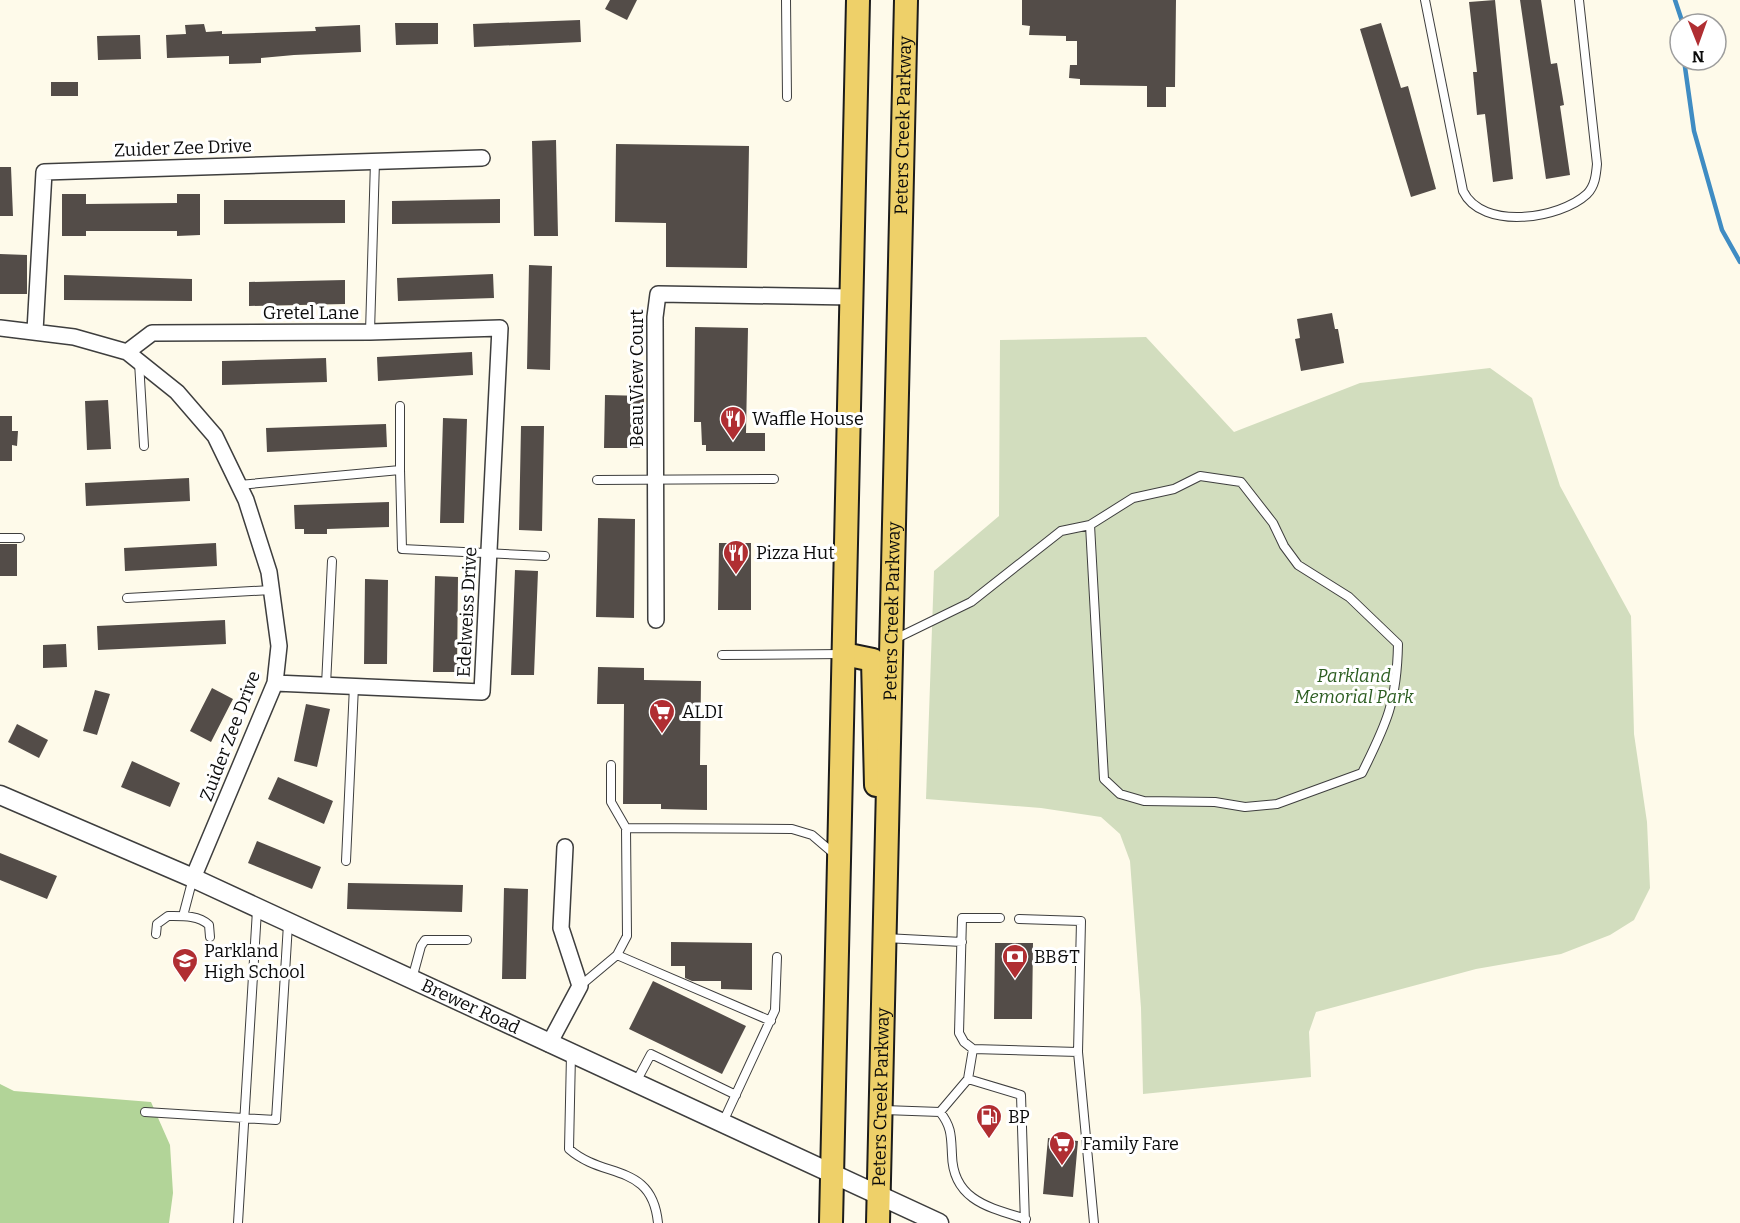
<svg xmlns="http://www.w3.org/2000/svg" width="1740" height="1223" viewBox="0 0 1740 1223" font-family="Bitter,serif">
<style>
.forest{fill:#b2d498}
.cemetery{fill:#d2ddbe}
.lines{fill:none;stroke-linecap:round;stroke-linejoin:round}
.stream{stroke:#3f8cc3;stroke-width:4.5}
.building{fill:#534c48}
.service-casing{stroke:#3e3e3e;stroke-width:10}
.minor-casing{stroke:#3e3e3e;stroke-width:18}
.tertiary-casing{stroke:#3e3e3e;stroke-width:21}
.primary-casing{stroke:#1c1c1c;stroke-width:26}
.service{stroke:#fff;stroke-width:8}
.minor{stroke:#fff;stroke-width:15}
.tertiary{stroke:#fff;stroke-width:18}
.primary{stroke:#eed069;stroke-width:22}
.labels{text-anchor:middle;stroke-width:6;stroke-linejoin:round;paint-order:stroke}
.street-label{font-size:18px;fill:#0b0b0b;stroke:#fff}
.poi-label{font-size:18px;fill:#0b0b0b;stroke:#fff;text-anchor:start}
.park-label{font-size:18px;font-style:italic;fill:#2c5d21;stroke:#fff}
</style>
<rect width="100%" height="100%" fill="#fefaea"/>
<path class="forest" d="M0,1084l14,7 137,11 19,43 3,48 -4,30h-169z"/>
<path class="cemetery" d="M1146,337l88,95 126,-49 130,-15 42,30 28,88 71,130 3,118 13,88 3,66 -16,32 -24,15 -49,19 -85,15 -160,43 -7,20 2,45 -168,17 -2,-86 -11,-147 -10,-27 -19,-17 -60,-9 -115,-9 8,-228 65,-55 1,-176z"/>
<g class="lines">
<path class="stream" d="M1675,0l8,24
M1684,60l10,71 28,99 18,32"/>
</g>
<path class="building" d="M610,0h27l-10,20 -22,-11z
M1022,0h154l-1,87h-9v20h-19v-21l-67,-1v-6l-11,-1 1,-13h7v-24h-11v-5l-37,-1 1,-9 -8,-1z
M1495,0l18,179 -20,3 -8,-68 -8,1 -4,-43h4l-8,-70z
M1520,0h21l10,64 6,-1 7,42 -4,1 10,69 -24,4z
M580,20l1,22 -107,5 -1,-23z
M395,23h43v21l-42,1z
M1381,23l20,65 7,-2 28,103 -25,8 -51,-168z
M204,24l2,8 16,-1v3l94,-3 -1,-4 45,-2 1,27 -67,3 -33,3v5l-32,1v-8l-62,2 -1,-23 20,-1 -1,-9z
M140,35l1,24 -43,1 -1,-24z
M51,82h27v14h-27z
M556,140l2,96h-24l-2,-95z
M616,144l133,2 -2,122 -81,-1v-44l-51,-1z
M0,167h11l2,49h-13z
M62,194h24v10l91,-1v-9h23v41l-23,1v-5h-91v5h-24z
M500,199v24l-108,1v-23z
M224,200h121v23l-121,1z
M0,254l27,1v39h-27z
M529,265l23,1 -2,104 -23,-1z
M493,274l1,24 -96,3 -1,-23z
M64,275l128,4v22l-128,-1z
M345,280v24l-96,2v-24z
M1332,313l3,16h3l6,34 -43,8 -6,-32 5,-1 -3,-19z
M695,327l53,1 -2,105h19v18h-59v-6h-4l-1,-23h-7z
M472,352l1,23 -95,6 -1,-24z
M326,358l1,24 -105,3v-24z
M605,395l39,1v52h-40z
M108,400l3,49 -24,1 -2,-49z
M0,416h12v15h6l-1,15 -5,-1v16h-12z
M443,418l24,1 -3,104h-24z
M386,424l1,23 -120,5 -1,-24z
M521,426h23l-2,105 -23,-1z
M189,478l1,23 -104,5 -1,-23z
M389,502v25l-62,2v5h-23v-5h-9l-1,-24z
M598,518l37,1 -1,99 -38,-1z
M216,543l1,23 -92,5 -1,-23z
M719,543h32v67h-33z
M0,544h17v32h-17z
M515,570l23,1 -4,104h-23z
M435,576l23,1 -1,95h-24z
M365,579l23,1 -1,84h-23z
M225,620l1,24 -128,6 -1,-24z
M66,644l1,23 -24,1v-23z
M598,667l46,1v12l57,1 -1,84h7v45l-46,-1v-5h-38l1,-100h-27z
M212,688l21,11 -22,43 -21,-11z
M95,690l15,4 -13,41 -14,-4z
M306,704l24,5 -13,58 -23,-6z
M17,724l31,16 -9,18 -31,-16z
M132,761l48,22 -10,24 -49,-20z
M278,777l55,24 -9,23 -56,-25z
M257,841l64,26 -9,22 -64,-26z
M0,853l57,23 -10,23 -47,-19z
M348,883l115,2 -1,27 -115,-3z
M504,888l24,1 -2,90h-24z
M671,942l81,1v47l-31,-1v-8h-29l-7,-3v-12h-14z
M995,943h38l-1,76h-38z
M653,981l93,45 -24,48 -93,-45z
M1048,1138l30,3 -5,56 -30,-3z"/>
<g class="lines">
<defs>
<path id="service" d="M786,0l1,97
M1425,0l38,191c19,40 97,28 124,3 8,-8 9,-19 10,-30l-18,-164
M370,332l5,-171
M139,362l5,84
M400,470v-64
M1200,476l41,6 32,41 11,23 14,19 51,32 49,47c-1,57 -11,79 -36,129l-85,31 -32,3 -30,-5 -71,-1 -24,-7 -16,-15 -14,-254 43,-27 41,-9z
M597,480l177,-1
M239,485l161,-15 2,79 143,7
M0,538h20
M127,598l144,-8
M893,640l78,-38 90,-71 29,-6
M722,655l121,-1
M326,685l6,-124
M611,765v37l15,26 166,1 20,6 21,18
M346,861l8,-175
M183,916l10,-38
M1000,918h-38l-3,115 5,9 9,7 105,3
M1019,919l62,2 -3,131 16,171
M156,934l1,-10 11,-8c14,0 30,-1 41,9l1,12
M885,938l77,4
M617,955l154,66
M412,979l9,-33 4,-6h42
M580,986l37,-31 10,-19 -1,-108
M571,1054l-2,95c35,31 83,13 89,74
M968,1079l5,-30
M636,1082l15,-28 85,41
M884,1110l56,2 28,-33 53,16 4,128
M145,1112l131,8 12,-196
M940,1112c12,15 11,25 12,43 1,46 39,53 74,64
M723,1122l52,-112 2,-53
M238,1223l19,-313"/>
<path id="minor" d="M0,328l74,9 53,15 50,40 38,44 31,64 23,72 10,74 -4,37 -82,195
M35,331l9,-159 438,-14
M127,352l25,-19 218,-1 130,-4 -18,364 -207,-9
M656,620l-1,-303 3,-23 194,3
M549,1044l31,-58 -19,-58 4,-81"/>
<g id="tertiary">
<path id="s1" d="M0,795l193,83 746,345"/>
</g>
<g id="primary">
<path d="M844,654l29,6 3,125"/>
<path d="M831,1223l27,-1223"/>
<path id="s2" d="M878,1223l28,-1223"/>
</g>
</defs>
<use href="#service" class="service-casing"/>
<use href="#minor" class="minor-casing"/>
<use href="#tertiary" class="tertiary-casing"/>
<use href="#primary" class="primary-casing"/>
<use href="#service" class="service"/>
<use href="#minor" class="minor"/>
<use href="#tertiary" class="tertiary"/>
<use href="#primary" class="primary"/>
</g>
<defs>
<symbol id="restaurant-pin" viewBox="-11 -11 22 30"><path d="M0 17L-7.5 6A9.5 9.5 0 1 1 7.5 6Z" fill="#b02e32" stroke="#fff"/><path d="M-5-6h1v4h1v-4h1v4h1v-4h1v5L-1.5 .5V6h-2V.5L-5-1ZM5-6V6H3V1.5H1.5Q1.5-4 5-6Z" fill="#fff"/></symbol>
<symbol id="supermarket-pin" viewBox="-11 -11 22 30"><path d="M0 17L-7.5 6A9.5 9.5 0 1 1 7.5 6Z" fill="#b02e32" stroke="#fff"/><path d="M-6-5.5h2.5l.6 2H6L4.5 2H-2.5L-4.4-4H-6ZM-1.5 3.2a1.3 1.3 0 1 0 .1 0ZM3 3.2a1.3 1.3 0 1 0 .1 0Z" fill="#fff"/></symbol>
<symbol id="bank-pin" viewBox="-11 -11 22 30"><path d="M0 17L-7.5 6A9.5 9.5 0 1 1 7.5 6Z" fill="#b02e32" stroke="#fff"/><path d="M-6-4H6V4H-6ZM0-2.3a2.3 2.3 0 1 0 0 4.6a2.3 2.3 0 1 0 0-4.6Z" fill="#fff"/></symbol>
<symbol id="school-pin" viewBox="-11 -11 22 30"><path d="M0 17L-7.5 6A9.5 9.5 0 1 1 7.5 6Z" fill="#b02e32" stroke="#fff"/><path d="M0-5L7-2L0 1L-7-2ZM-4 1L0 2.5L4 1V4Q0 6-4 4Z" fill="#fff"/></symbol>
<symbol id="fuel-pin" viewBox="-11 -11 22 30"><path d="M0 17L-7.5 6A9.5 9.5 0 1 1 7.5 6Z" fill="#b02e32" stroke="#fff"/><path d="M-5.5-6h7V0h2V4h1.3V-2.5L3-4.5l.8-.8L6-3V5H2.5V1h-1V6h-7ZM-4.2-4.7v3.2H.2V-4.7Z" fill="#fff"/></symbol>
</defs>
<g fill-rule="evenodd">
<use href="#restaurant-pin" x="718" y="404" width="30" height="40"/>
<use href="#restaurant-pin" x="721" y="538" width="30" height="40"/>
<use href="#supermarket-pin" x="647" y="697" width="30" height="40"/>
<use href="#bank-pin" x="1000" y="942" width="30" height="40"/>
<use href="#school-pin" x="170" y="946" width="30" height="40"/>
<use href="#fuel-pin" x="974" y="1102" width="30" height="40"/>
<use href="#supermarket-pin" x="1047" y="1129" width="30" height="40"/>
</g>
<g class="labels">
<g class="street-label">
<text dy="6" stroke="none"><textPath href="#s2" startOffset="1098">Peters Creek Parkway</textPath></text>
<text transform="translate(183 148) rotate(-2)" y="6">Zuider Zee Drive</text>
<text x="311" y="319">Gretel Lane</text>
<text transform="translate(637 378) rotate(-90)" y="6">Beau View Court</text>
<text transform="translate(467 612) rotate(-87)" y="6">Edelweiss Drive</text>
<text dy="6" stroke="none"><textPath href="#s2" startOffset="612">Peters Creek Parkway</textPath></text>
<text transform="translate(230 736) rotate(-69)" y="6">Zuider Zee Drive</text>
<text dy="6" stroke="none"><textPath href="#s1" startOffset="516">Brewer Road</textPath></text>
<text dy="6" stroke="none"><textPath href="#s2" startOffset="126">Peters Creek Parkway</textPath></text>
</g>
<g class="poi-label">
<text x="752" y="425">Waffle House</text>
<text x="756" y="559">Pizza Hut</text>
<text x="682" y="718">ALDI</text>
<text x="204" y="957">Parkland<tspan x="204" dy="21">High School</tspan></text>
<text x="1034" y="963">BB&amp;T</text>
<text x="1008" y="1123">BP</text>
<text x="1082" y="1150">Family Fare</text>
</g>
<g class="park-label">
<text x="1354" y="682">Parkland<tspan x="1354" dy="21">Memorial Park</tspan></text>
</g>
</g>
<g transform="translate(1698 42) rotate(179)"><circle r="28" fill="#ffffff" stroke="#9d9d9d" stroke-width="1.5"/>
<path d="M0-4.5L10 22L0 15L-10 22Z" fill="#b02e32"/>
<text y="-9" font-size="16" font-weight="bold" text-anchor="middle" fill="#0b0b0b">N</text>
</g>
</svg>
